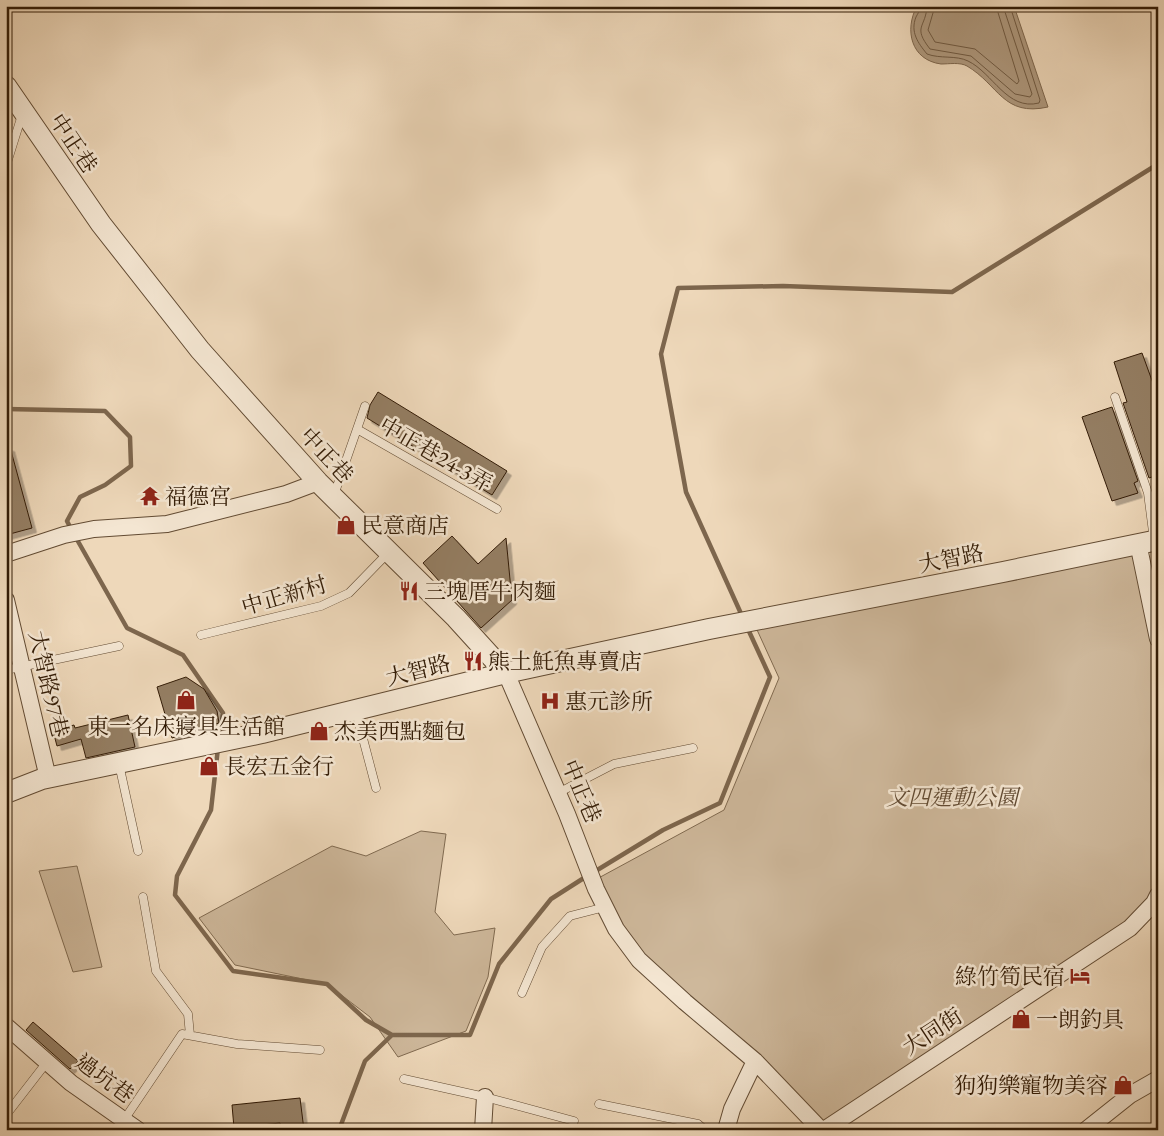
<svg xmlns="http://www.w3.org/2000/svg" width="1164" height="1136" viewBox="0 0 1164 1136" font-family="'EB Garamond','Noto Serif TC',serif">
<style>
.green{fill:#ceb89b;stroke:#806a50}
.water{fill:#ae987d;stroke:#7d664d}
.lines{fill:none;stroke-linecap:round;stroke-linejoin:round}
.shore{stroke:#705a42;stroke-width:1}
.stream{stroke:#7d664d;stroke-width:4.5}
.building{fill:#947e64;stroke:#331c06;filter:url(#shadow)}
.service-casing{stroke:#624b33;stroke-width:9}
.minor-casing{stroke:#624b33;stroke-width:18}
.tertiary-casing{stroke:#624b33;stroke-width:22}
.service{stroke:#f4e6d2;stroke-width:8}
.minor{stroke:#f4e6d2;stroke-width:16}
.tertiary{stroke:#f4e6d2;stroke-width:20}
.labels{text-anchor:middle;stroke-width:5;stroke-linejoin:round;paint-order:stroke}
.street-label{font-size:22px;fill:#331c06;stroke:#f4e6d2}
.poi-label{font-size:22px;fill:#331c06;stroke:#f4e6d2;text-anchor:start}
.park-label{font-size:22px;font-style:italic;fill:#624b33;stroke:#f4e6d2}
</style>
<defs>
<filter id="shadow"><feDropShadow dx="4.5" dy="4.5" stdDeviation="0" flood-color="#0004"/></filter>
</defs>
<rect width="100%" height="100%" fill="#eed8ba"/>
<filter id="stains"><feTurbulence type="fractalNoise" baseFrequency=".004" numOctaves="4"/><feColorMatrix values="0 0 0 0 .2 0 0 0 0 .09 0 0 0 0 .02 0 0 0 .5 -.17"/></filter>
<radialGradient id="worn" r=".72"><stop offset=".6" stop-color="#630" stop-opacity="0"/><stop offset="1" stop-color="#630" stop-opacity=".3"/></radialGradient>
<path class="green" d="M1138,543l20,96v251l-28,38 -307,198 -184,-166 -46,-79 131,-71 55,-132 -26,-57z
M421,831l25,3 -11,78 19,23 41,-7 -7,49 -22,54 -68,26 -28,-40 -43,-33 -92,-19 -36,-47 133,-72 34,10z
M77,866l25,101 -29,5 -34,-101z"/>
<path class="water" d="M917,6h97l34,101c-45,10 -49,-22 -81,-41 -7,-4 -18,-2 -26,-2 -30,-4 -37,-34 -24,-58z"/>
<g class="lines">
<path class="shore" d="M921,6c-1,5 -3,7 -5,11 -6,15 2,26 11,37 13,5 29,1 41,7 25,12 39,50 71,42l1,-3 -30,-94
M927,6c-1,22 -15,20 3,43l41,7 44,38 15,3 2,-3 -29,-88
M935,6l-7,24 7,12 40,7 42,35 2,-3 -23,-75"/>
<path class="stream" d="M6,409l99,2 25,26 1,29 -26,19 -25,12 -13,24 4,8
M75,536l52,92 56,27 40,58 -3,25
M743,618l-57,-126 -25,-138 17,-66 105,-2 169,6 206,-128
M218,748l-7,62 -34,66 -2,19 58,76 94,13 39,36 26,15
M594,872l69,-42 57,-27 50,-126 -23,-50
M339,1130l26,-69 27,-26h78l29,-71 52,-65 36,-23"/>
</g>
<path class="building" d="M1142,353l16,44v78l-9,3 -26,-75 4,-1 -13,-40z
M378,392l129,79 -15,24 -125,-77 3,-13z
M1112,407l26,74 -4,2 4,10 -26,8 -30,-84z
M6,447h4l22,81 -26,7z
M452,536l26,28 28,-26 6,62 -31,28 -58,-65z
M186,677l18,12 13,22 2,12 -47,15 -15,-51z
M128,715l7,32 -49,11 -5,-19 -24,7 -4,-15 21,-6 1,3z
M33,1022l45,39 -8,8 -44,-39z
M300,1098l4,32h-23l-1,-7 -46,5 -2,-23z"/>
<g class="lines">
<defs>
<path id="service" d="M6,166l16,-51
M1115,397l33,96 6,47
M357,429l140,80
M334,495l31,-89
M201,635l120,-29 28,-13 39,-40
M6,670l113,-24
M356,712l20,76
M119,764l19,87
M558,793l56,-29 79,-16
M143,897l13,74 32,43 2,21
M522,993l20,-46 28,-31 35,-9
M404,1079l81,18 89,24
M599,1104l99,20 7,6
M6,1115l41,-53
M124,1120l58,-86 55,10 83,6"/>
<path id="minor" d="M1138,543l20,96
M6,554l58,-19 30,-6 73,-5 119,-30 32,-12
M6,600l42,178
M506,673l61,141 29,75 20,40 23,31 46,42 70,59 66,69
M6,1026l65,57 67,47
M483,1130l2,-33
M726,1130l6,-21 23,-48
M824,1130l306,-202 24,-25 4,-8
M1086,1130l44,-35 28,-16"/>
<path id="tertiary" d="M6,86l95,138 99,126 118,132 138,136 50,55
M6,793l36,-14 220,-46 244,-60 203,-44 294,-57 155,-32"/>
</defs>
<use href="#service" class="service-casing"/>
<use href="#minor" class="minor-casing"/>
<use href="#tertiary" class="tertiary-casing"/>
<use href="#service" class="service"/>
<use href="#minor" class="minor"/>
<use href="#tertiary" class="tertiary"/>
</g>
<defs>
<symbol id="temple-bare" viewBox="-9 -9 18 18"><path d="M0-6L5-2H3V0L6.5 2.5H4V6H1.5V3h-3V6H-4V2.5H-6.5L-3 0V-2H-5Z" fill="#8f2418" stroke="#f4e6d2" stroke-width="2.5" paint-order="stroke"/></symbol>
<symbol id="shop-bare" viewBox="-9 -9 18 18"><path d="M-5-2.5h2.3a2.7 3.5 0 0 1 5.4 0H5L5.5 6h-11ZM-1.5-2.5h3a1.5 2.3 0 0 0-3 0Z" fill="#8f2418" stroke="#f4e6d2" stroke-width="2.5" paint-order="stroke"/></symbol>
<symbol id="restaurant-bare" viewBox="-9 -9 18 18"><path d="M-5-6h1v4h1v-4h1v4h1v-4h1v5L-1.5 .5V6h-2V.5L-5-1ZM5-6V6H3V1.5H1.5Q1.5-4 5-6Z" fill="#8f2418" stroke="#f4e6d2" stroke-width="2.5" paint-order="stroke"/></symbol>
<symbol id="hospital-bare" viewBox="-9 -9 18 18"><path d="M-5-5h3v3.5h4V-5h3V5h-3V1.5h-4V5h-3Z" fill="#8f2418" stroke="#f4e6d2" stroke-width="2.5" paint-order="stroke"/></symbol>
<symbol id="hotel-bare" viewBox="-9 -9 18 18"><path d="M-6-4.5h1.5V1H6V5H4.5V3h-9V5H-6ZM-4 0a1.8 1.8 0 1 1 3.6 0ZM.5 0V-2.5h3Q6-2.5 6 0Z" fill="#8f2418" stroke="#f4e6d2" stroke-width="2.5" paint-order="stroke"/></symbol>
</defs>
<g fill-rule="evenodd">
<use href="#temple-bare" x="136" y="482" width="28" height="28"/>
<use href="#shop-bare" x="332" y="511" width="28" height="28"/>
<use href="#restaurant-bare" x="395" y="577" width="28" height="28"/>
<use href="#restaurant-bare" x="459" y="647" width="28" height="28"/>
<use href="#shop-bare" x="172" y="686" width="28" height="28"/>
<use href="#hospital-bare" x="536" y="687" width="28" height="28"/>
<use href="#shop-bare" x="305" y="717" width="28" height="28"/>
<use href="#shop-bare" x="195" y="752" width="28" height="28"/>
<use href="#hotel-bare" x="1066" y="962" width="28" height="28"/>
<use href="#shop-bare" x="1007" y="1005" width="28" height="28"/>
<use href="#shop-bare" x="1109" y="1071" width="28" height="28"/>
</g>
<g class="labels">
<g class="street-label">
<text transform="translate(74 143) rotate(56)" y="8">中正巷</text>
<text transform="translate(436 454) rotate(30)" y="8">中正巷24-3弄</text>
<text transform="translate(327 455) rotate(47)" y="8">中正巷</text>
<text transform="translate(951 558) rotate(-11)" y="8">大智路</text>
<text transform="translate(284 595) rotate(-16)" y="8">中正新村</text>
<text transform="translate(418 670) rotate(-14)" y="8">大智路</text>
<text transform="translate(49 684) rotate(77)" y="8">大智路97巷</text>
<text transform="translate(582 791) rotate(67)" y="8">中正巷</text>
<text transform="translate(932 1031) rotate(-33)" y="8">大同街</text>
<text transform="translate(105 1078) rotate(36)" y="8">過坑巷</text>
</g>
<g class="poi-label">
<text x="165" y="504">福德宮</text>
<text x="361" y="533">民意商店</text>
<text x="424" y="599">三塊厝牛肉麵</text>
<text x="488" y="669">熊土魠魚專賣店</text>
<text x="565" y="709">惠元診所</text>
<text x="186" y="734" text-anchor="middle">東一名床寢具生活館</text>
<text x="334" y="739">杰美西點麵包</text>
<text x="224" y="774">長宏五金行</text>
<text x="1065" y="984" text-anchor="end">綠竹筍民宿</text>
<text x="1036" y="1027">一朗釣具</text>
<text x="1108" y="1093" text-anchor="end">狗狗樂寵物美容</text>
</g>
<g class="park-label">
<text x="952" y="805">文四運動公園</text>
</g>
</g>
<rect width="1164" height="1136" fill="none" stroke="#eed8ba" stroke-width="25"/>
<rect x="8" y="8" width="1149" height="1121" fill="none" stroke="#331c06" stroke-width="2.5"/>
<rect x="12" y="12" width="1139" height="1111" fill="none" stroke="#331c06"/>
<rect width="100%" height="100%" filter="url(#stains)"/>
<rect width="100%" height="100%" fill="url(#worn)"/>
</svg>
